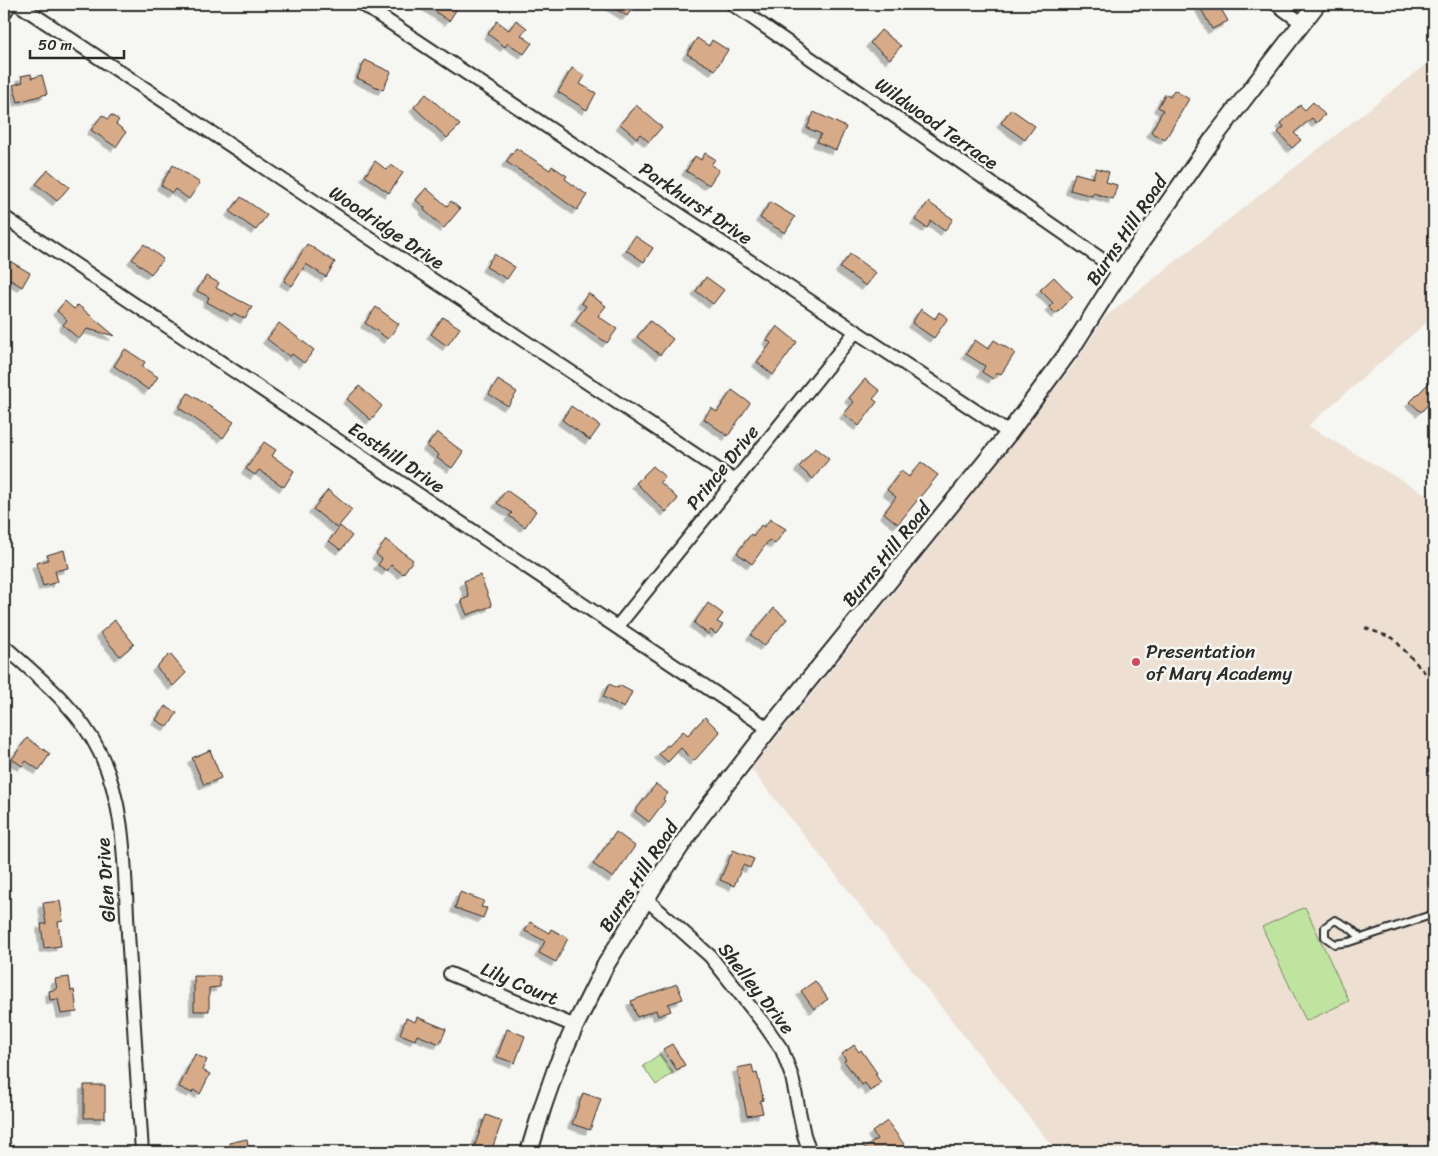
<svg xmlns="http://www.w3.org/2000/svg" width="1438" height="1156" viewBox="0 0 1438 1156" font-family="Sriracha,sans-serif">
<style>
.built{fill:#ede0d2}
.green{fill:#bfe49f;stroke:#758865}
.building{fill:#d7ab88;stroke:#2b2b2b;filter:url(#shadow)}
.lines{fill:none;stroke-linecap:round;stroke-linejoin:round}
.service-casing{stroke:#2b2b2b;stroke-width:10}
.minor-casing{stroke:#2b2b2b;stroke-width:16}
.tertiary-casing{stroke:#2b2b2b;stroke-width:20}
.path{stroke:#2b2b2b;stroke-width:2.5;stroke-dasharray:5 4;stroke-linecap:butt}
.service{stroke:#f6f6f2;stroke-width:6}
.minor{stroke:#f6f6f2;stroke-width:12}
.tertiary{stroke:#f6f6f2;stroke-width:16}
.poi-dot{fill:#d1495b;stroke:#f6f6f2;stroke-width:2}
.labels{text-anchor:middle;stroke-width:5;stroke-linejoin:round;paint-order:stroke}
.street-label{font-size:19px;fill:#2b2b2b;stroke:#f6f6f2}
.poi-label{font-size:19px;fill:#2b2b2b;stroke:#f6f6f2;text-anchor:start}
</style>
<defs>
<filter id="shadow"><feDropShadow dx="-4.5" dy="4.5" stdDeviation="0" flood-color="#0004"/></filter>
</defs>
<rect width="100%" height="100%" fill="#f6f6f2"/>
<filter id="ink" filterUnits="userSpaceOnUse"><feTurbulence type="fractalNoise" baseFrequency=".02" numOctaves="2"/><feDisplacementMap in="SourceGraphic" scale="10" xChannelSelector="R" yChannelSelector="G"/><feConvolveMatrix kernelMatrix="1 2 1 2 8 2 1 2 1" color-interpolation-filters="sRGB"/></filter>
<g filter="url(#ink)">
<path class="built" d="M1434,58v258l-126,110 126,73v653h-377l-306,-383 174,-215 149,-190 31,-47z"/>
<path class="green" d="M1305,907l44,94 -43,20 -44,-94z
M660,1054l13,19 -17,12 -13,-19z"/>
<path class="building" d="M424,4h36l-11,17z
M608,4h20l5,3 -6,9z
M1206,4h12l10,17 -16,8 -12,-22z
M516,20l11,8 -6,7 11,8 -8,11 -16,-11 -3,4 -17,-13 9,-13 12,9z
M881,30l20,16 -11,13 -20,-16z
M697,38l12,8 3,-6 16,10 -13,20 -28,-16z
M365,60l26,12 -8,18 -26,-12z
M572,68l13,8 -5,8 16,9 -9,17 -29,-18z
M31,74l1,4 10,-3 5,19 -29,8 -5,-17 10,-3 -2,-6z
M1174,90l15,9 -24,41 -14,-8 12,-22 -5,-3 7,-13 5,3z
M426,94l34,31 -13,13 -33,-31z
M1313,102l12,13 -9,8 -4,-5 -18,15 7,7 -9,8 -14,-16 6,-5 -3,-4 19,-18 5,5z
M636,105l26,22 -13,15 -9,-8 -3,4 -17,-14z
M1011,109l24,17 -10,14 -24,-17z
M814,112l32,15 -10,23 -19,-8 4,-8 -14,-6z
M102,115l6,4 3,-4 8,5 -3,4 10,8 -10,15 -25,-17z
M516,148l34,22 2,-4 15,10 -2,3 22,16 -10,15 -46,-33 -25,-15z
M705,153l10,6 -4,6 8,5 -10,15 -23,-14 9,-15 6,4z
M375,161l12,9 4,-5 12,8 -14,20 -24,-17z
M173,165l27,18 -11,16 -14,-10 -3,4 -11,-8z
M1096,168l13,4 -3,10 11,3 -4,14 -20,-6 -1,3 -22,-6 5,-17 18,5z
M48,170l21,17 -12,14 -21,-17z
M426,188l21,18 4,-5 9,8 -16,19 -20,-18 1,-2 -9,-8z
M241,197l26,18 -11,15 -26,-18z
M770,202l25,15 -10,16 -25,-15z
M928,202l25,17 -8,12 -14,-10 -4,7 -12,-8z
M635,236l18,12 -9,14 -18,-12z
M144,244l19,15 -12,15 -19,-15z
M307,244l28,18 -9,15 -20,-13 -14,22 -8,-5z
M494,254l21,13 -8,12 -21,-12z
M850,254l26,19 -10,13 -26,-18z
M8,260l22,13 -8,14 -18,-11v-8z
M206,276l13,7 -3,5 36,19 -7,12 -11,-6 -2,3 -25,-14 2,-5 -12,-6z
M706,277l18,13 -11,14 -17,-13z
M1054,277l19,20 -17,17 -7,-7 4,-4 -13,-13z
M588,293l18,13 -8,10 19,13 -10,14 -32,-22 11,-15 -5,-3z
M65,301l9,8 4,-4 37,31 -28,-7 -8,10 -16,-14 4,-5 -10,-9z
M376,307l23,17 -11,15 -23,-16z
M921,309l14,10 4,-7 9,6 -14,20 -22,-15z
M443,317l17,11 -13,18 -16,-12z
M650,321l23,18 -13,16 -23,-18z
M279,323l35,27 -10,13 -12,-9 -2,3 -23,-18z
M777,326l20,16 -24,33 -16,-13 14,-19 -4,-3z
M975,340l13,9 6,-9 21,13 -14,21 -4,-2 -4,7 -11,-7 3,-6 -19,-12z
M125,349l20,13 -3,5 16,10 -9,13 -35,-24z
M1434,378v20l-13,14 -11,-10z
M865,379l15,12 -7,8 4,3 -18,24 -15,-12 10,-12 -5,-4z
M498,380l19,12 -9,14 -19,-12z
M359,386l23,20 -11,14 -24,-21z
M732,390l18,13 -22,33 -24,-17 7,-11 6,4z
M188,393l46,29 -11,16 -44,-30z
M571,406l29,20 -10,14 -28,-20z
M437,432l26,20 -11,16 -15,-10 2,-3 -12,-9z
M264,442l12,8 -4,6 22,15 -10,16 -25,-17 -4,5 -9,-6z
M815,448l14,11 -16,20 -14,-12z
M921,462l17,13 -40,49 -14,-11 12,-16 -9,-7 14,-19 8,6z
M653,466l12,11 -5,5 18,17 -12,13 -30,-29z
M328,490l24,20 -15,18 -24,-19z
M506,490l30,21 -11,16 -16,-11 3,-3 -15,-10z
M770,519l16,10 -11,15 -6,-4 -17,24 -15,-11 14,-19 2,2 8,-11 3,2z
M340,526l12,10 -11,14 -12,-9z
M386,540l27,20 -10,14 -12,-9 -4,6 -9,-6 4,-6 -6,-5z
M64,550l4,18 -13,3 3,11 -15,4 -7,-23 12,-3 -1,-5z
M480,575l12,31 -25,9 -6,-15 8,-3 -5,-16z
M708,603l15,11 -6,8 6,3 -7,9 -5,-4 -3,4 -14,-11z
M774,608l13,11 -23,27 -13,-11z
M115,620l19,24 -14,12 -20,-23z
M170,654l16,19 -13,13 -17,-19z
M609,684l9,4 1,-3 13,7 -8,16 -21,-11z
M165,706l12,7 -9,14 -12,-7z
M705,717l15,15 -26,29 -13,-13 -13,14 -9,-8 8,-9 2,1 14,-15 5,4z
M27,738l23,16 -11,16 -13,-9 -4,5 -10,-7z
M210,750l11,28 -17,7 -12,-27z
M656,784l12,9 -5,6 2,2 -16,21 -14,-11z
M616,832l19,14 -22,32 -20,-14z
M733,850l21,9 -4,9 -7,-3 -9,21 -14,-6z
M460,892l24,9 -3,6 6,1 -4,10 -28,-10z
M60,901l3,20 -5,1 3,24 -17,2 -3,-24h5l-3,-21z
M530,922l19,11 2,-4 17,9 -12,24 -17,-9 6,-12 -20,-10z
M194,976h26v11l-11,1v23h-15z
M69,977l2,14 3,-1 3,22 -16,2 -3,-15 -8,1 -1,-9 8,-2 -2,-10z
M815,981l13,18 -14,10 -13,-18z
M677,984l6,15 -15,5 3,7 -13,5 -2,-6 -19,7 -6,-16z
M417,1017l29,12 -6,15 -23,-9 -2,5 -15,-6 6,-16 9,4z
M507,1029l18,7 -10,27 -18,-6z
M672,1044l13,21 -8,5 -14,-21z
M854,1045l5,7 2,-2 16,23 -2,1 6,9 -11,8 -5,-8 -3,2 -18,-24 2,-1 -4,-6z
M195,1054l12,6 -5,10 8,4 -10,20 -7,-4 -1,3 -13,-6z
M752,1065l2,9 3,-1 5,20 1,7 -3,1 3,12 -16,3 -10,-48z
M84,1085h21v33h-21z
M583,1093l18,6 -11,31 -18,-6z
M486,1115l16,6 -11,31h-12l-6,-2z
M887,1121l19,26 -7,5h-40l18,-13 -5,-7z
M247,1139l2,13h-18l-2,-9z"/>
<g class="lines">
<defs>
<path id="service" d="M1360,937l-10,-9 -15,-8 -10,7v10l10,7 14,-2 85,-28"/>
<path id="minor" d="M18,4l717,477
M362,4l647,429
M732,4l388,268
M1276,4l26,19
M4,14l6,-10
M4,217l765,512
M617,627l239,-296
M4,646c35,32 74,62 95,105 28,56 25,122 29,182 5,73 9,146 14,219
M646,899l64,57 54,68 18,26 10,27 12,58 6,17
M450,974l125,52"/>
<path id="tertiary" d="M529,1152l14,-46 14,-40 18,-40 30,-60 52,-85 42,-62 70,-90 240,-296 64,-87 47,-74 93,-133 104,-135"/>
</defs>
<use href="#service" class="service-casing"/>
<use href="#minor" class="minor-casing"/>
<use href="#tertiary" class="tertiary-casing"/>
<path class="path" d="M1365,628l28,10 36,39 5,3"/>
<use href="#service" class="service"/>
<use href="#minor" class="minor"/>
<use href="#tertiary" class="tertiary"/>
</g>
</g>
<circle class="poi-dot" cx="1136" cy="662" r="5"/>
<g class="labels">
<g class="street-label">
<text transform="translate(937 123) rotate(35)" y="7">Wildwood Terrace</text>
<text transform="translate(696 203) rotate(34)" y="7">Parkhurst Drive</text>
<text transform="translate(387 227) rotate(34)" y="7">Woodridge Drive</text>
<text transform="translate(1126 230) rotate(-56)" y="7">Burns Hill Road</text>
<text transform="translate(397 457) rotate(34)" y="7">Easthill Drive</text>
<text transform="translate(722 467) rotate(-51)" y="7">Prince Drive</text>
<text transform="translate(886 554) rotate(-51)" y="7">Burns Hill Road</text>
<text transform="translate(638 876) rotate(-57)" y="7">Burns Hill Road</text>
<text transform="translate(105 880) rotate(-94)" y="7">Glen Drive</text>
<text transform="translate(520 983) rotate(23)" y="7">Lily Court</text>
<text transform="translate(757 988) rotate(52)" y="7">Shelley Drive</text>
</g>
<g class="poi-label">
<text x="1146" y="658">Presentation<tspan x="1146" dy="22">of Mary Academy</tspan></text>
</g>
</g>
<rect width="1438" height="1156" fill="none" stroke="#f6f6f2" stroke-width="20"/>
<rect x="10" y="10" width="1418" height="1136" fill="none" stroke="#2b2b2b" stroke-width="2" filter="url(#ink)"/>
<path d="M30 50v8h94v-8" fill="none" stroke="#2b2b2b" stroke-width="2.5"/>
<text x="38" y="50" font-size="15" fill="#2b2b2b" stroke="#f6f6f2" stroke-width="4" paint-order="stroke">50 m</text>
</svg>
